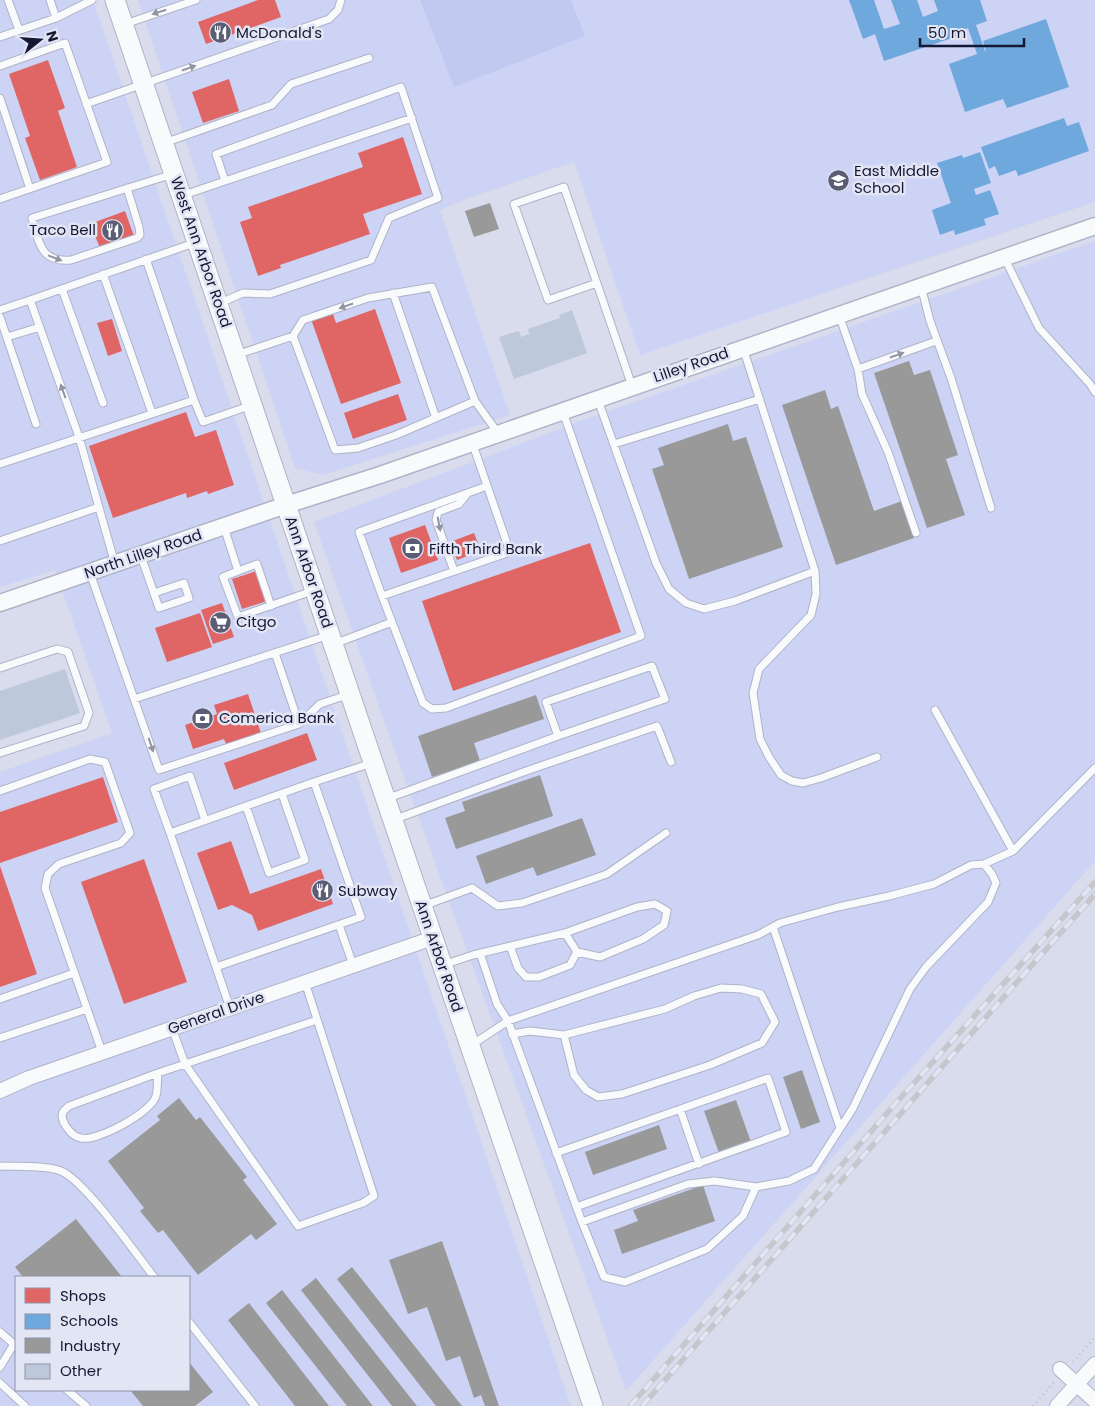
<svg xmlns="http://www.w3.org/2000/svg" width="1095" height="1406" viewBox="0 0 1095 1406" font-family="Poppins,sans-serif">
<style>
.built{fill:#cdd3f5;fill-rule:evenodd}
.green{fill:#c2c9f1}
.shops{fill:#e06666}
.schools{fill:#6fa8dc}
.industry{fill:#999}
.building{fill:#bec8db}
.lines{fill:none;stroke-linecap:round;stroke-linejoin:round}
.service-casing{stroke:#afb3c7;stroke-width:9}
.minor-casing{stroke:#afb3c7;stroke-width:16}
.tertiary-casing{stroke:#afb3c7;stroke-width:19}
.secondary-casing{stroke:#afb3c7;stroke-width:21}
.path{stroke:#bcbec6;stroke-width:2.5;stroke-dasharray:1 4;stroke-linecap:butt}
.service{stroke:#f9fafc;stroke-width:7}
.minor{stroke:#f9fafc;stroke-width:14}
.tertiary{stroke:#f9fafc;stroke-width:16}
.secondary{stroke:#f9fafc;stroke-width:19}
.rail-casing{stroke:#c6c7cd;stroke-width:5.5}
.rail{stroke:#e2e5f4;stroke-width:4;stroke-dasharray:11;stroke-linecap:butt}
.oneway{fill:#9294a2}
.labels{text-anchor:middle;stroke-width:5;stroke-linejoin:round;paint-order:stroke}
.poi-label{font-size:15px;fill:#151833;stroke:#e2e5f4;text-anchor:start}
.street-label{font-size:15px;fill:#151833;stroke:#e2e5f4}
</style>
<rect width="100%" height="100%" fill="#d9dcec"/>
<path class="built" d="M0,0h93l478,1406h-571v-634l112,-39 -57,-163 -55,17zM16,1277h173v113h-173z
M138,0h957v202l-455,153 -66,-193 -108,37 -26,11 70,205 -187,60 -28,-7z
M1095,241v620l-469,530 -236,-653 -76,-216 269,-102z"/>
<path class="green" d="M420,0h151l14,36 -131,51z"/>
<path class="shops" d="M258,0h17l6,17 -75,27 -8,-22z
M48,60l17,48 -7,3 19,56 -37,13 -15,-42 5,-2 -21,-62z
M229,79l10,32 -36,12 -11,-31z
M403,137l19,57 -59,20 7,20 -90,31 1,3 -23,8 -18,-54 12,-4 -4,-11 115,-40 -5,-14z
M125,211l9,25 -34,12 -10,-24z
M375,309l26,74 -60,21 -30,-85 21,-8 4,12z
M112,319l10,32 -14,5 -11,-33z
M398,394l9,26 -54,19 -9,-26z
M186,412l9,25 21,-7 18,55 -26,9 -1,-3 -20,7 -1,-5 -73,25 -24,-72z
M425,525l13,35 -37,13 -12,-35z
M474,533l7,18 -24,9 -7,-18z
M590,543l31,89 -168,59 -31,-90z
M257,571l10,30 -25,8 -10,-30z
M222,603l12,34 -21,7 -12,-34z
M200,613l12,34 -45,15 -12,-34z
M248,694l13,39 -35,11 -2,-5 -31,10 -8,-24 32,-11 -3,-9z
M307,733l10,27 -83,30 -10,-27z
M103,777l15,45 -118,41v-51z
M231,841l19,53 71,-25 12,35 -75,27 -6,-16 -20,-10 -14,5 -21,-57z
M144,859l43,123 -63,22 -43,-122z
M0,866l37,108 -37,13z"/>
<path class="schools" d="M849,0h25l10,29 16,-5 -9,-24h26l6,17 15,-6 -4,-11h46l7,21 -11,4 9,26h1l-3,-10 63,-22 23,68 -62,21 -4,-9 -38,13 -16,-48 28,-10 -9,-26 -12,5 2,3 -74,25 -9,-27 -12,5z
M1064,118l3,8 12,-4 10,29 -71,25 -2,-6 -17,6 -4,-10 -6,3 -8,-22z
M980,152l11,31 -17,6 2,6 14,-5 9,24 -15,5 2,6 -31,10 -1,-5 -14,5 -8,-25 19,-7 -14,-40 25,-8 1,3z"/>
<path class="industry" d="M490,203l9,26 -25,8 -9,-26z
M909,361l5,14 16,-5 28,85 -12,4 19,56 -38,13 -53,-155z
M825,390l6,19 7,-3 36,105 28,-10 12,37 -78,27 -54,-160z
M728,424l5,17 13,-4 37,110 -94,32 -37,-110 12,-4 -6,-17z
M536,695l8,24 -70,24 6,18 -48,16 -14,-41z
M540,775l13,41 -97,33 -11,-31 20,-7 -3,-9z
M582,818l14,37 -59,21 -4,-9 -47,17 -10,-28z
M802,1070l18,52 -19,7 -18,-52z
M179,1098l17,22 4,-3 47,60 -4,3 34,44 -21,16 -5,-6 -53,41 -35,-45 -5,3 -18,-22 4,-3 -36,-47 52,-41 -3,-4z
M736,1100l15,42 -32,11 -15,-42z
M659,1125l8,24 -74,26 -8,-23z
M703,1185l12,36 -93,33 -8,-24 24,-9 -5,-11z
M76,1219l46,58h-99l-8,-10z
M442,1241l57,165h-14l-4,-11 -7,3 -14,-42 -14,5 -19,-54 -19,7 -19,-54z
M352,1267l110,139h-26l-99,-127z
M316,1278l101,128h-25l-91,-116z
M282,1290l91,116h-26l-81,-103z
M249,1303l80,103h-34l-67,-86z
M189,1362l24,30 -18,14h-52l-13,-16h59z"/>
<path class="building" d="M572,310l15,43 -73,26 -15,-42 20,-6 2,6 8,-3 -1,-5 32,-11 -1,-3z
M65,669l15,44 -80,27v-49z"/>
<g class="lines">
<defs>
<path id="service" d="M8,0l11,30
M50,0l6,18
M125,24l71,-24
M0,37l56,-19 36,-18
M0,66l65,-23 42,119 -107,37
M0,98l30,91
M86,104l243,-85 9,-9 3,-10
M164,143l108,-38 19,-21 78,-26
M225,181l187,-63
M127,188l12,39 1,8 -3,3 -66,22c-31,3 -32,-18 -39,-42l141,-44
M181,196l44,-15 -9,-27 185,-67 37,111 -49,20 -18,42 -101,34 -27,-1 -25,11
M1004,257l35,71 51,56 5,8
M103,274l49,139
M597,283l-49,17 -34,-96 50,-17 68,199
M921,286l9,35 21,57 40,130
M62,289l41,114
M393,293l43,125
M0,310l30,-10
M839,315l19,54 4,25 26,58 28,81
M0,317l36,107
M293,336l10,-16 65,-22 64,-11 43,114
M7,337l33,-10
M743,348l72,223 1,23 -5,21 -52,54 -6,24 7,46 9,18 12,18 11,6 11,2 18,-5 56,-21
M236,355l57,-19 42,114 23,-2 38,-13 79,-34 23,32
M858,369l78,-28
M194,400l9,22 49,-17
M598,400l58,163 13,26 17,14 18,6 31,-8 80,-30
M472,442l38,110 -128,44 -23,-64 128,-46
M614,444l146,-45
M0,464l194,-64 -48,-141
M224,527l14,44 -15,6 15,40 77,-27
M0,541l99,-34
M141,556l18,52 30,-10 -5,-15 -30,10
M115,564l-36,-127 -49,-137 167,-58
M238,571l19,-7 14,42
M454,571l-18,-51 2,-8 21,-8 8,-10
M90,573l69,197 140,-46 21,-20 30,-10
M382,596l41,107 9,6 14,-1 195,-72 -78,-224
M334,644l58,-22
M275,653l24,71
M0,668l57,-19 11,3 21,61 -5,13 -84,27
M134,699l195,-64
M935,710l78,141 82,-83
M0,791l90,-32 15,3 25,71 -9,10 -62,21 -11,10 -3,14 57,164
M386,799l172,-63 -12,-34 106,-36 13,33 -107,37
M246,806l23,67 36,-13 -23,-66
M393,820l133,-49 131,-45 14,36
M170,833l-16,-44 36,-13 15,44
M423,906l49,-18 26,18 24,-3 85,-29 59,-41
M339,925l14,40
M773,927l67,201
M510,946l8,22 8,9h13l31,-12 7,-13
M480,953l17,51 11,17 74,201 22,55 21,5 82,-33 36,-33 13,-29
M443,965l30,-10 92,-22 72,-26 18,-3 12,7 -3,14 -21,14 -43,18 -23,-5 -12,-19
M216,967l-46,-134 144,-51
M0,999l74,-26
M230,1008l-14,-41 145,-50 -47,-135 58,-19
M172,1028l13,36 113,162 65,-23 11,-7 -69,-214
M512,1034l18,-3 34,4 101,-26 29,-13 27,-8 21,1 19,5 14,28 -13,21 -52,22 -88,29 -24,3 -12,-7 -12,-15 -10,-40
M0,1038l87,-29
M470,1046l38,-25 250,-86 22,-12 58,-16 51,-11 45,-12 37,-19 13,-1 29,-13
M158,1073c-1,7 0,16 -2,23 -4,16 -59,46 -75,42 -9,-1 -22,-17 -18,-26 1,-2 4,-4 6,-6l89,-33 159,-53
M680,1109l19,55
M556,1153l212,-75 18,54 -210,75
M0,1166c18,1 44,-1 61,5 24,10 75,83 93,106
M582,1222l106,-38 27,-3 41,6 33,-6 25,-12 39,-61 57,-119 16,-22 62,-65 8,-19 -4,-9 -8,-10
M189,1322l66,84
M0,1332l16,14
M0,1367l14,-23
M0,1383l25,23
M67,1390l19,16"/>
<path id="minor" d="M0,1091l29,-13 404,-140
M1060,1369l35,32
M1057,1406l38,-42"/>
<path id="tertiary" d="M0,603l286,-98 94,-30 715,-249"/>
<path id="secondary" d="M115,0l258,762 220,644"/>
</defs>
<use href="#service" class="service-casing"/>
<use href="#minor" class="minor-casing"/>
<use href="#tertiary" class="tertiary-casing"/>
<use href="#secondary" class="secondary-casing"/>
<path class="path" d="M1073,1362l22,-25
M1033,1406l22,-25"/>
<use href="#service" class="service"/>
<use href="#minor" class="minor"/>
<use href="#tertiary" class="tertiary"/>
<use href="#secondary" class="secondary"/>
<defs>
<path id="rail" d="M630,1406l266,-303 199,-221
M642,1406l453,-512"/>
</defs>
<use href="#rail" class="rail-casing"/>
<use href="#rail" class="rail"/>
</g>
<defs><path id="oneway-solid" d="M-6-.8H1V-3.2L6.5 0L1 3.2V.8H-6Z" transform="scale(1.25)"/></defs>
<g class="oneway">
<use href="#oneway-solid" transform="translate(159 12) rotate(162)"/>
<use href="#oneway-solid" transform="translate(189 68) rotate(-19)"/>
<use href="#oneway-solid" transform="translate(55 258) rotate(21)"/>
<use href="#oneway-solid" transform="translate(346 306) rotate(161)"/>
<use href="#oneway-solid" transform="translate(897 355) rotate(-19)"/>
<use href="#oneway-solid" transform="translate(63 391) rotate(-110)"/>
<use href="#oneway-solid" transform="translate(439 524) rotate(79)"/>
<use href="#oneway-solid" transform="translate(151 745) rotate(71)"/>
</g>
<defs>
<symbol id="restaurant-disc" viewBox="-11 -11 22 22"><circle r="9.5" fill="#5a5d74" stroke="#e2e5f4"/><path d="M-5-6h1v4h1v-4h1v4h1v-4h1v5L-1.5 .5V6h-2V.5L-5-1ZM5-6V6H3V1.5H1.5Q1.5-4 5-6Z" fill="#fff"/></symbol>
<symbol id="school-disc" viewBox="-11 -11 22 22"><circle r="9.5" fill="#5a5d74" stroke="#e2e5f4"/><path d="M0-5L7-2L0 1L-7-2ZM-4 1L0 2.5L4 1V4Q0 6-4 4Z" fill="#fff"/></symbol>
<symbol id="bank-disc" viewBox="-11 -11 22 22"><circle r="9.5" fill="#5a5d74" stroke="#e2e5f4"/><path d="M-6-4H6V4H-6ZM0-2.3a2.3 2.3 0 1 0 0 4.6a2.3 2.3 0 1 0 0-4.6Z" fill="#fff"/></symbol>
<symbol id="supermarket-disc" viewBox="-11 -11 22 22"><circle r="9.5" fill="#5a5d74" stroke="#e2e5f4"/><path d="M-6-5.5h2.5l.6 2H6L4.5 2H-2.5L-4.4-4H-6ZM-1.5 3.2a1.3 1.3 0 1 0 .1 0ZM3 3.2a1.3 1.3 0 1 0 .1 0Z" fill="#fff"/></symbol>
</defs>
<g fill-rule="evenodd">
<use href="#restaurant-disc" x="208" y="20" width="25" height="25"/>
<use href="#school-disc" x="826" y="168" width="25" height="25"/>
<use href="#restaurant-disc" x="100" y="218" width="25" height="25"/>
<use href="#bank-disc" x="400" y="536" width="25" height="25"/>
<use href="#supermarket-disc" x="208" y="610" width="25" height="25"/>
<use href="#bank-disc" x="190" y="706" width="25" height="25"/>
<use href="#restaurant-disc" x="310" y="878" width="25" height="25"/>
</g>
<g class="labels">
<g class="poi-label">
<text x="236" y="38">McDonald's</text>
<text x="854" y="176">East Middle<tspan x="854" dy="17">School</tspan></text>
<text x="96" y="235" text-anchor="end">Taco Bell</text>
<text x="429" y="554">Fifth Third Bank</text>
<text x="236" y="627">Citgo</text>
<text x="219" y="723">Comerica Bank</text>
<text x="338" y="896">Subway</text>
</g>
<g class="street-label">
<text transform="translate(201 252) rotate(71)" y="5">West Ann Arbor Road</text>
<text transform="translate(691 365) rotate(-19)" y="5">Lilley Road</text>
<text transform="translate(143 554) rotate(-19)" y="5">North Lilley Road</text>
<text transform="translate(309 572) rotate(71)" y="5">Ann Arbor Road</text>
<text transform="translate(439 956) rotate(71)" y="5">Ann Arbor Road</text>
<text transform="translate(216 1013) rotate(-19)" y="5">General Drive</text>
</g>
</g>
<rect x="15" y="1276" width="175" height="115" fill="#e2e5f4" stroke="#9093a7"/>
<rect x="25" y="1288" width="25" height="15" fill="#e06666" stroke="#9093a7"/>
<text x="60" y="1301" font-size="15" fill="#151833">Shops</text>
<rect x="25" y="1314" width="25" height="15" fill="#6fa8dc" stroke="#9093a7"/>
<text x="60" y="1326" font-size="15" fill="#151833">Schools</text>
<rect x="25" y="1338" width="25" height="15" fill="#999999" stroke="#9093a7"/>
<text x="60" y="1351" font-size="15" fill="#151833">Industry</text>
<rect x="25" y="1364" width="25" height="15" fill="#bec8db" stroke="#9093a7"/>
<text x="60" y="1376" font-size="15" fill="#151833">Other</text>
<g transform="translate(40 40) rotate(73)" stroke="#e2e5f4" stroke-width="4" paint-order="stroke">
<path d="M0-4L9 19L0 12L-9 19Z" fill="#151833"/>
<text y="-8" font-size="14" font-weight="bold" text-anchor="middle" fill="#151833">N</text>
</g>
<path d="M920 38v8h104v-8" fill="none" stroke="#151833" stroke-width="2.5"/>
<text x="928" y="38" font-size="15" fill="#151833" stroke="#e2e5f4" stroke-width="4" paint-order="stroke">50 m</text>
</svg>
